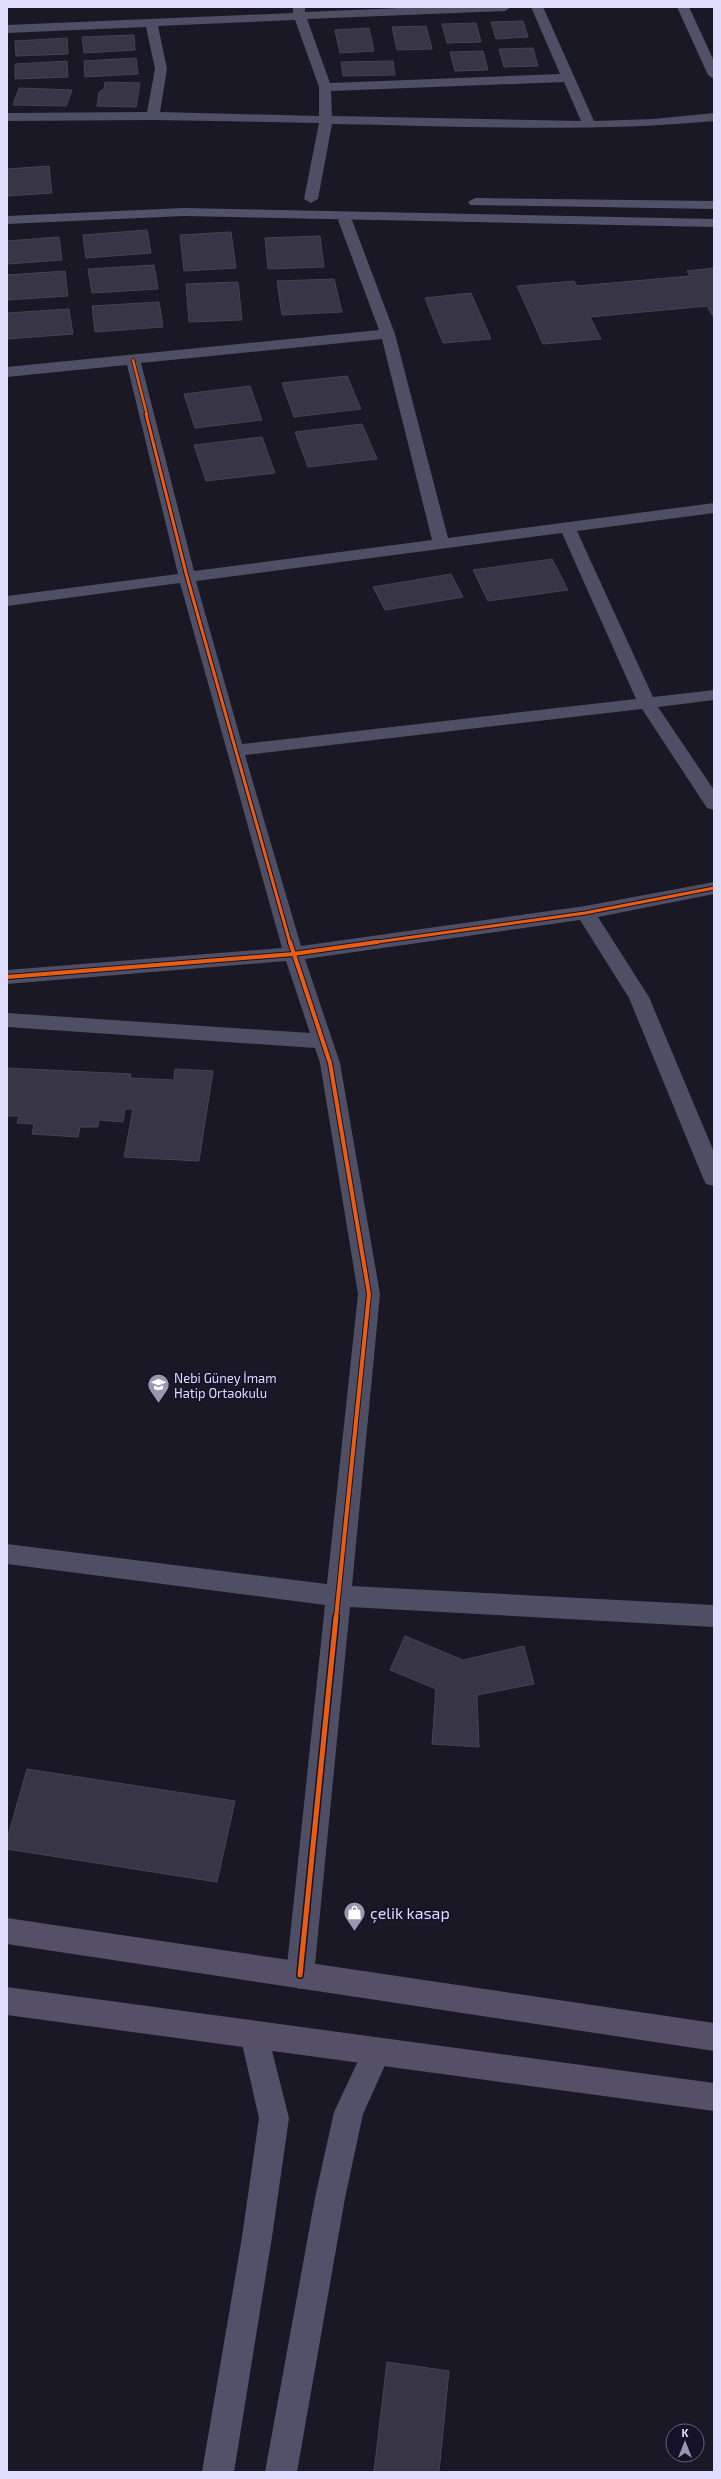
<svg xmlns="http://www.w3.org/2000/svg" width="721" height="2479" viewBox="0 0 721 2479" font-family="'Exo 2',sans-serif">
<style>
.building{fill:#383645;stroke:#454356}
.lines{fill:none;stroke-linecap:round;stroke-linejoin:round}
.street{fill:#4e4e64;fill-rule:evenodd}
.secondary{fill:#51526a;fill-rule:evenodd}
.primary{fill:#554f68;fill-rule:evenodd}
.cycleway-far3-casing{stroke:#15122a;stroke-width:4}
.cycleway-far2-casing{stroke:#15122a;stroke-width:5}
.cycleway-far1-casing{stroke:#15122a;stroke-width:6}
.cycleway-casing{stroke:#15122a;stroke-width:8}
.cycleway-far3{stroke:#e95d12;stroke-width:2.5}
.cycleway-far2{stroke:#e95d12;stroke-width:3}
.cycleway-far1{stroke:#e95d12;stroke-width:4}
.cycleway{stroke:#e95d12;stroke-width:5}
.labels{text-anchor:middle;stroke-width:3.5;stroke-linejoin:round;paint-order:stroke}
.poi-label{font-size:13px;fill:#dfdcfd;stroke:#15122a;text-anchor:start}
.near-poi-label{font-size:16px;fill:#dfdcfd;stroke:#15122a;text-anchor:start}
</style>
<rect width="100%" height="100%" fill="#191824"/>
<path class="building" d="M523,21l5,16 -32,2 -5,-17z
M476,23l5,19 -34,1 -5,-19z
M426,26l6,23 -35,1 -5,-23z
M369,28l5,23 -34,2 -5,-23z
M134,35l1,15 -51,3 -2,-16z
M67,38l1,16 -52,2 -1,-15z
M533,48l5,18 -34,1 -5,-18z
M483,51l5,19 -33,1 -5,-19z
M136,58l2,16 -53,3 -1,-16z
M67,61l1,16 -53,2v-15z
M393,61l2,14 -52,1 -2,-14z
M105,82l35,1 -4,24 -39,-1 2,-14 5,-3z
M19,88l53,2 -6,16 -53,-1z
M49,166l3,27 -45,3v-27z
M147,230l4,23 -65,5 -3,-23z
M231,232l5,36 -52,3 -4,-36z
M320,236l4,31 -56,2 -3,-31z
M59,237l3,23 -55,4v-23z
M154,265l4,24 -66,4 -4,-24z
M714,268v50l-7,-12 -117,11 11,22 -58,5 -26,-58 57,-5 3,5 113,-10 -3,-5z
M65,271l3,25 -61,4v-25z
M334,279l8,33 -60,3 -5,-34z
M238,282l4,38 -53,2 -3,-38z
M471,293l20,46 -48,4 -18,-45z
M159,302l4,25 -68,5 -3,-26z
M69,309l4,25 -66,5v-26z
M347,376l14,33 -67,8 -12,-34z
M250,386l12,34 -67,8 -11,-34z
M362,424l15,35 -69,8 -13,-35z
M262,437l13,36 -69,8 -12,-36z
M552,559l16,31 -80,11 -15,-31z
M451,574l12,23 -78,13 -12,-23z
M7,1068l124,6 -1,4 44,2 1,-11 38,2 -14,90 -75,-4 9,-48h-8l-2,13 -24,-2 -1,7h-18l-2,10 -46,-3 2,-10 -17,-1 2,-7h-12z
M405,1636l58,24 61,-14 10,38 -57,11 2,52 -47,-3 4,-55 -46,-19z
M27,1769l208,32 -18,81 -210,-33v-10z
M387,2362l62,9 -10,101h-65z"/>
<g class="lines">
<path class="street" d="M293,7h12v5l118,-5h88l-6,4 -198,8 23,64 230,-9 -29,-67h12l51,114 59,-2 61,-6v8c-127,12 -255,5 -382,3l-14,75 -7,4 -7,-4 15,-76 -166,-3 -146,1v-8l140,-1 8,-43 -9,-42 -139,6v-8l286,-12zM295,20l24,67v29l-159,-4 7,-43 -9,-43zM564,82l17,39 -249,-5 -1,-25z
M345,216l7,4 43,114 53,204 266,-35v10l-137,18 76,166 61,-7v10l-56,7 56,83v20l-7,-2 -65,-99 -397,46 56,191 284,-40 129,-24v12l-116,23 51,80 65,155v34l-8,-2 -3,-6 -74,-180 -49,-78 -275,39 35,104 40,231 -28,292 362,19v22l-364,-20 -36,368 -4,10 -10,4 -10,-4 -4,-10 39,-370 -318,-41v-20l320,40 31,-290 -38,-231 -5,-15 -308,-21v-14l303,20 -24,-72 -279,23v-14l275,-22 -102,-365 -173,23v-10l171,-22 -51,-209 -120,12v-10l372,-37 -41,-110zM382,339l50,201 -238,31 -53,-208zM562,533l74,166 -394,45 -46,-163z"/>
<path class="secondary" d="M677,7h12l25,54v18l-6,-4z
M475,198l239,3v8l-244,-4 -2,-3z
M184,208l530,11v8l-530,-11 -177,8v-8z
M254,2021l10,4 4,10 21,83 -17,119 -38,235h-32l40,-235 17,-119 -19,-83 4,-10z
M377,2038l10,4 4,10 -28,62 -18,84 -48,274h-32l50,-274 19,-86 33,-70z"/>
<path class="primary" d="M7,1918l707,105v28l-707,-107z
M7,1987l707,96v28l-707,-96z"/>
<defs>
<path id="cycleway-far3" d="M133,360l14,55"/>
<path id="cycleway-far2" d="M146,414l41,163 103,366
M370,943l215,-30 129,-25"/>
<path id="cycleway-far1" d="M290,942l40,121 39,231 -33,324
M7,977l286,-23 84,-12"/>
<path id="cycleway" d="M300,1975l36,-358"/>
</defs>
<use href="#cycleway-far3" class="cycleway-far3-casing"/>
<use href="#cycleway-far2" class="cycleway-far2-casing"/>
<use href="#cycleway-far1" class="cycleway-far1-casing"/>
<use href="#cycleway" class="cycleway-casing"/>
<use href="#cycleway-far3" class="cycleway-far3"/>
<use href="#cycleway-far2" class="cycleway-far2"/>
<use href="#cycleway-far1" class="cycleway-far1"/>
<use href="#cycleway" class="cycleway"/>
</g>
<defs>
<symbol id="school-pin" viewBox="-11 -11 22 30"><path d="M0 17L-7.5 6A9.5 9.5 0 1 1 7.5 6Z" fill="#9a97b1" stroke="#15122a"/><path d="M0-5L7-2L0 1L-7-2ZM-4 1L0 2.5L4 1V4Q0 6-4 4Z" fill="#fff"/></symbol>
<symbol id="shop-pin" viewBox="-11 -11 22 30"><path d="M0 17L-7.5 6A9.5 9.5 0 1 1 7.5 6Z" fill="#9a97b1" stroke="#15122a"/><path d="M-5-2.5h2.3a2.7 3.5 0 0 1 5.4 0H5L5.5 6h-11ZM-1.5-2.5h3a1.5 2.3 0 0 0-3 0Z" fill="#fff"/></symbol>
</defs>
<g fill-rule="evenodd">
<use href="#school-pin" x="146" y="1372" width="25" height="34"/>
<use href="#shop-pin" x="342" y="1900" width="25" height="34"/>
</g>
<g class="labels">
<g class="poi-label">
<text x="174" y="1383">Nebi Güney İmam<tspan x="174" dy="15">Hatip Ortaokulu</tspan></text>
</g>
<g class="near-poi-label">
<text x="370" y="1919">çelik kasap</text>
</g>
</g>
<rect width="721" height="2479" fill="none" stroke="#dfdcfd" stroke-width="16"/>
<g transform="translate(685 2443)"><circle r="19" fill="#15122a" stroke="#66637e"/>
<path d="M0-3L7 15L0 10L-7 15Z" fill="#9a97b1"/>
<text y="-6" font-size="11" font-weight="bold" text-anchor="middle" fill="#dfdcfd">K</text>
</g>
</svg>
